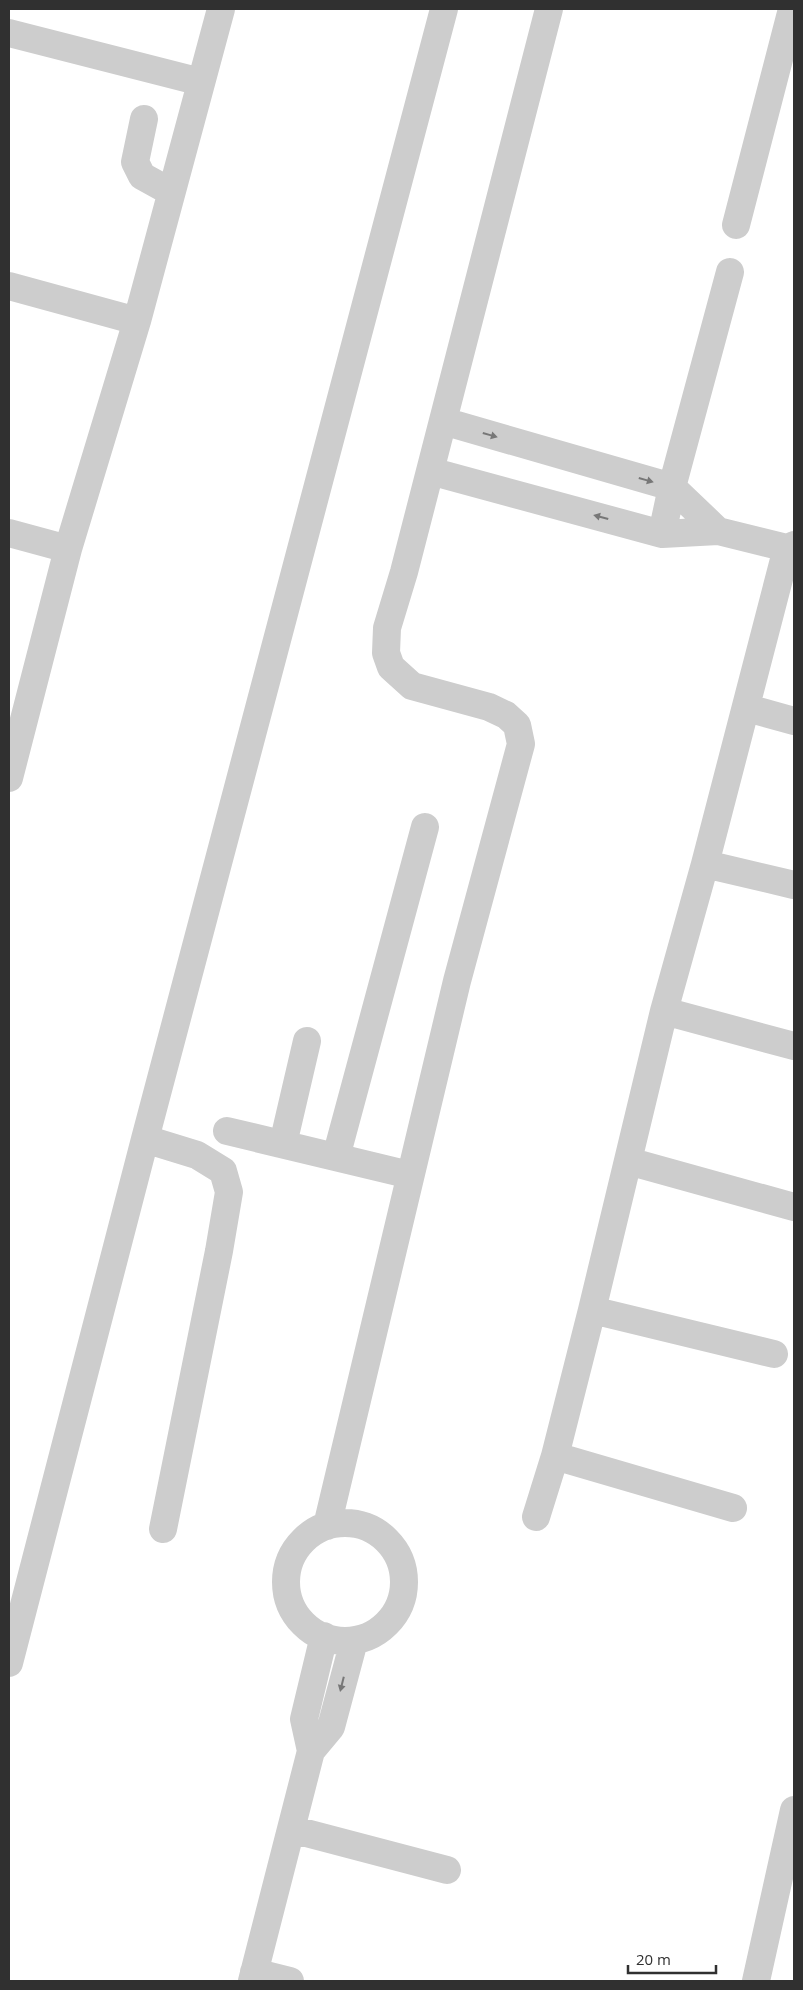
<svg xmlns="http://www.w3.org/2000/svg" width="803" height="1990" viewBox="0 0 803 1990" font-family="'Open Sans',sans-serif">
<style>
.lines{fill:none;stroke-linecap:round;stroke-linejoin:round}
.minor{stroke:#cdcdcd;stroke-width:28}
.oneway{fill:#777}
</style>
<rect width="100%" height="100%" fill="#fff"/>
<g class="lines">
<path class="minor" d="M9,33l192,49
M144,119l-9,43 7,14 29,16
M736,225l56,-216
M9,286l128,35
M443,421l229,66 46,44
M430,471l232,63 56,-3 69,17 7,-3
M9,533l59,16
M662,534l10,-47 58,-215
M747,708l47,13
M9,778l59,-229 69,-228 84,-312
M705,864l89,21
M664,1011l130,35
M227,1131l183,44
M145,1139l52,16 26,16 6,21 -10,59 -56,278
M283,1144l24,-103
M336,1157l89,-330
M628,1161l166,46
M592,1310l182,44
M555,1456l178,52
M536,1517l19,-61 37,-146 72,-299 41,-147 82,-316
M286 1582a59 59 0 1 1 118 0a59 59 0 1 1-118 0Z
M327,1526l130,-545 64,-237 -4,-19 -11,-10 -17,-8 -77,-21 -21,-19 -5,-14 1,-25 17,-56 145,-563
M324,1636l-20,83 7,32 20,-24 23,-86
M9,1663l136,-524 299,-1130
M291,1829l156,41
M254,1972l36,9
M252,1981l59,-230
M756,1981l38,-171"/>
</g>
<defs><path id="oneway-solid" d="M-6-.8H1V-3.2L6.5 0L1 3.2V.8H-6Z" transform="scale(1.25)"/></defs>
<g class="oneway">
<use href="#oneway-solid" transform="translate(490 435) rotate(16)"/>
<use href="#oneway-solid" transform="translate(646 480) rotate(16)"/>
<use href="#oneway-solid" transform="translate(601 517) rotate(-165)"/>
<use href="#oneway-solid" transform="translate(342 1684) rotate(104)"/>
</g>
<rect width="803" height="1990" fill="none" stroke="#303030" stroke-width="20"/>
<path d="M628 1965v8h88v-8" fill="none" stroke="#303030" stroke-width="2.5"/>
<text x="636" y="1965" font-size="15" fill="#303030" stroke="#ffffff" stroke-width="4" paint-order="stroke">20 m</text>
</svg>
